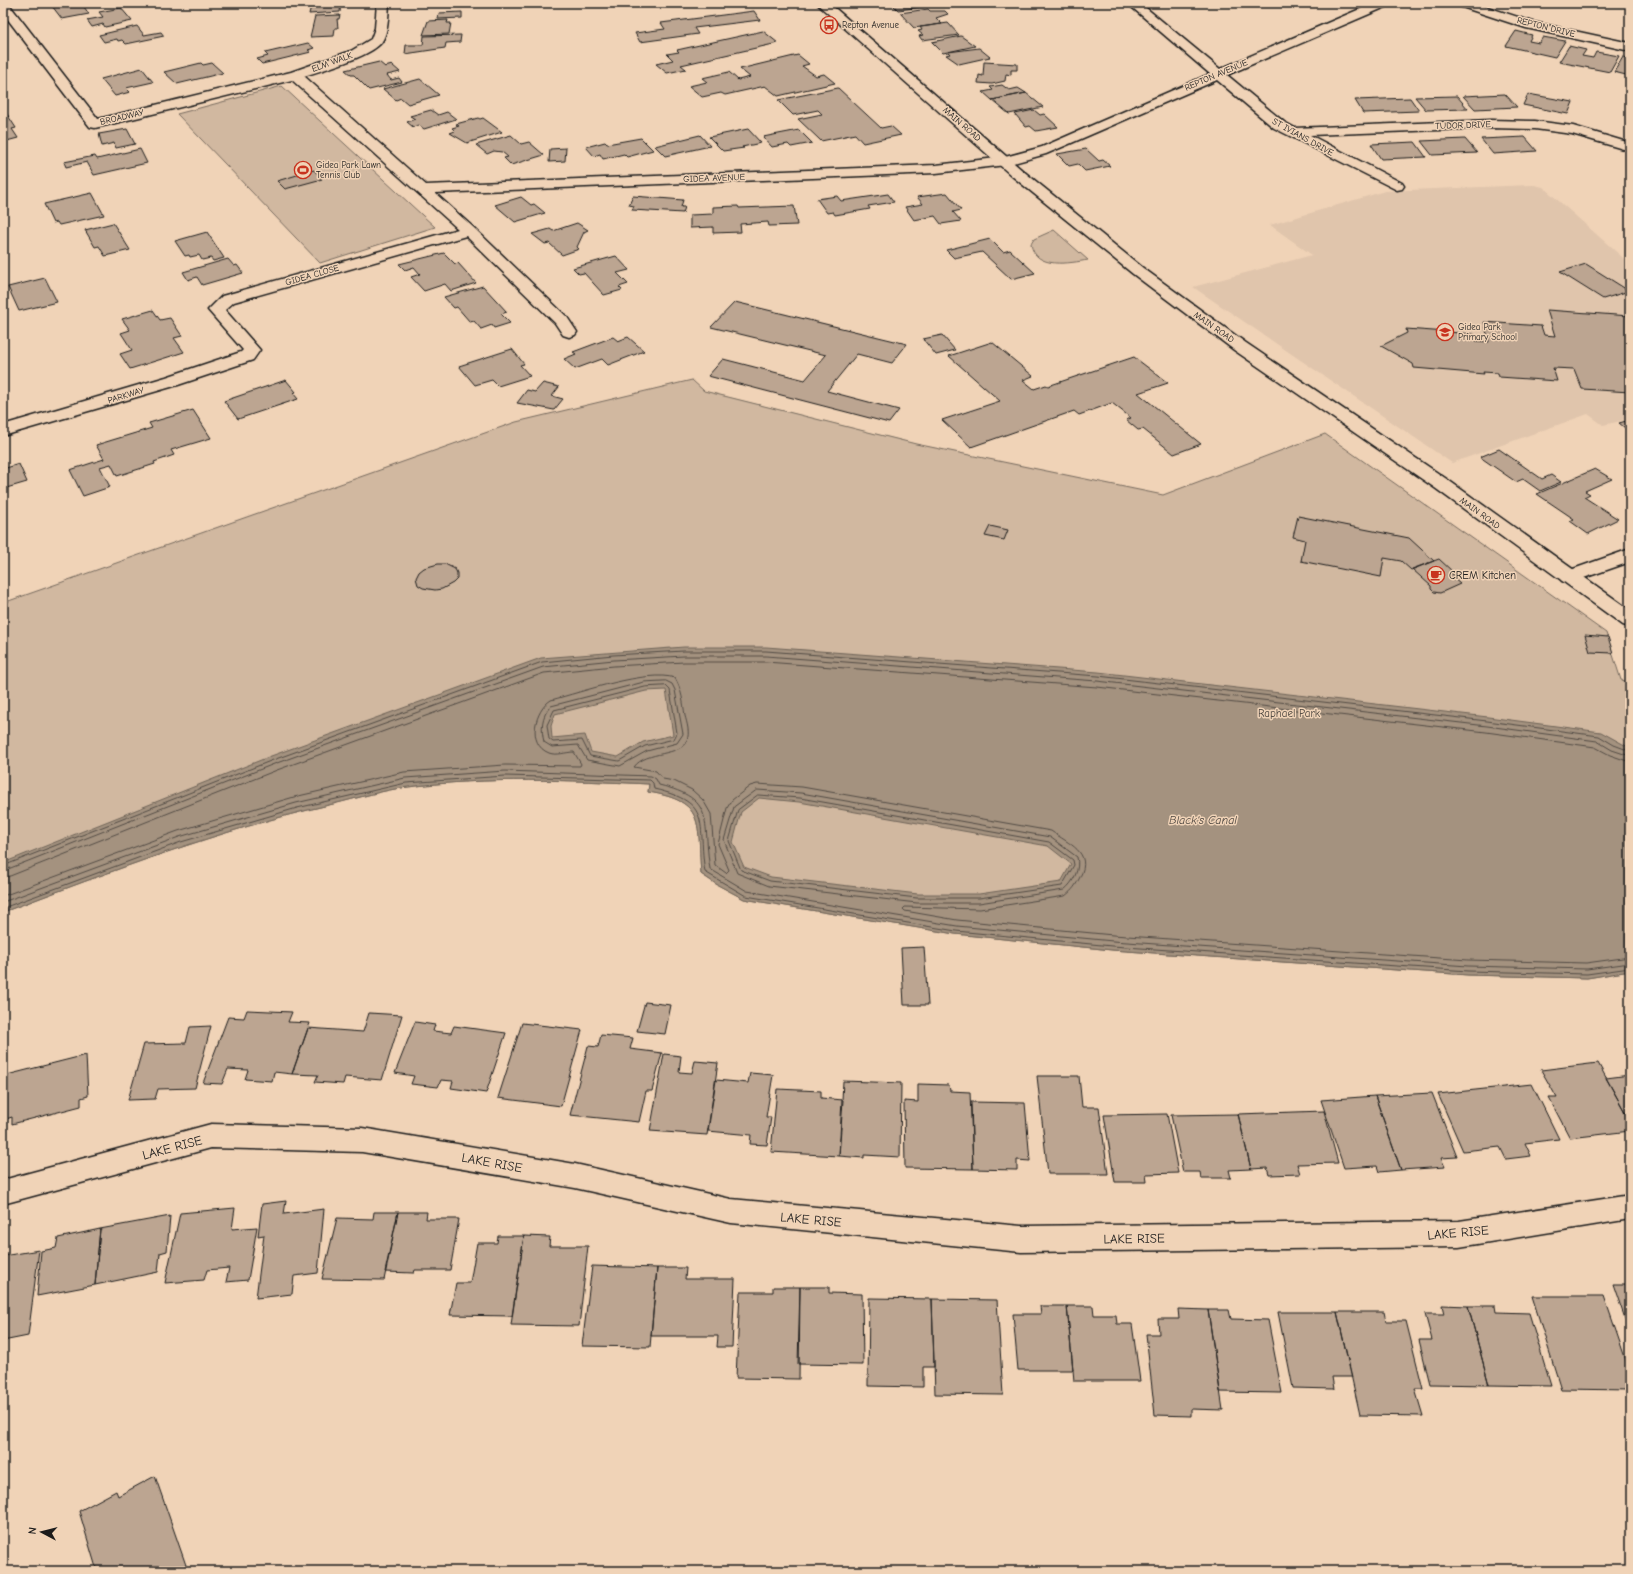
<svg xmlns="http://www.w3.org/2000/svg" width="1633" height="1574" viewBox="0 0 1633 1574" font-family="'Comic Neue',sans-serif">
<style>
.built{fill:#e0c5ac}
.green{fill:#d1b8a0;stroke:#766a5e}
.water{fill:#a4927f;stroke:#6e6357;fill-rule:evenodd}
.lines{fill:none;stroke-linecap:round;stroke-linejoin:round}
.shore{stroke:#524b44;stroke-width:1}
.building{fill:#bca591;stroke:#1c1c1c}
.minor-casing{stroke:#1c1c1c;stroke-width:3}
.primary-casing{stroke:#1c1c1c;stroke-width:3}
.minor{fill:#f0d3b7;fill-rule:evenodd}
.primary{fill:#f0d3b7;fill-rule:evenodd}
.labels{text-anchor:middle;stroke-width:3;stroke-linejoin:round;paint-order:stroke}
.far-poi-label{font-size:9px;fill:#1c1c1c;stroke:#f0d3b7;text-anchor:start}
.far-street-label{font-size:9px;fill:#1c1c1c;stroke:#f0d3b7}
.poi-label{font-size:11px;fill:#1c1c1c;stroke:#f0d3b7;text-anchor:start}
.park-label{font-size:11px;fill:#49433d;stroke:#f0d3b7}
.water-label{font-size:12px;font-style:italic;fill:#4c453f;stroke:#f0d3b7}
.near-street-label{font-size:13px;fill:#1c1c1c;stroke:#f0d3b7}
</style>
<rect width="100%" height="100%" fill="#f0d3b7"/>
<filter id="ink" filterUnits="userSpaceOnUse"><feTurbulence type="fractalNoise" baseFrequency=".025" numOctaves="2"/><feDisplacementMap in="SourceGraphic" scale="8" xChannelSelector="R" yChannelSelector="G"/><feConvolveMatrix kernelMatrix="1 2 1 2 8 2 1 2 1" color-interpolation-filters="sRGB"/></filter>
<g filter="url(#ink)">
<path class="built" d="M1534,185l9,2 87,77v155l-27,6 -15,-11 -136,49 -259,-176 119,-32 -42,-30 115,-34z"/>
<path class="green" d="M282,86l153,141 -115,36 -143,-149z
M1054,230l34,30c-18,3 -53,10 -57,-16l3,-5z
M692,380l12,11 212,53 247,51 162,-61 281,199 15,47 9,2v289l-43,7 -119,-3 -356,-25 -157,-16 -211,-35 -28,-15 -15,-10c-4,-50 6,-73 -53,-82l1,-8c-80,-4 -161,-7 -241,3 -25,3 -50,11 -75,17 -114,26 -221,67 -330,108v-309l513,-181z"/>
<path class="water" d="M684,647h82l332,25 390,45 113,15 29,16v223l-43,7 -119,-3 -356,-25 -157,-16 -211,-35 -28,-15 -15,-10c-4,-50 6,-73 -53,-82l1,-8c-80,-4 -161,-7 -241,3 -25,3 -50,11 -75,17 -114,26 -221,67 -330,108v-49l268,-107 270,-98zM666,690l7,45 -30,7 -25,15 -27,-5 -6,-17 -33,3 -1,-12 4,-12 91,-23zM759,798l40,4 249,44 23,18 -10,18 -82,12h-61l-147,-17 -27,-10 -11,-25 8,-30z"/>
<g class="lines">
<path class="shore" d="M666,681l6,3 3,6 8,44 -6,9 -30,8 -27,15 -33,-6 -9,-15 -26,2 -8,-5c-3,-13 -3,-26 7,-36l93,-24z
M666,686l4,4 7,43 -3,6 -29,7 -26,15 -29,-5 -8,-16 -29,2 -4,-3 -2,-14 7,-15 91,-23z
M757,790l44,3 249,44 27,20c3,12 -3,25 -13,33l-85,13h-62l-148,-17 -32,-13 -13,-33 10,-33z
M758,795l42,3 249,44 24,18 1,5 -12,21 -83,12h-62l-147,-17 -29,-11 -12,-29 9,-31z
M3,866l270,-106 269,-98 71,-7 71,-4h82l332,25 389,45 112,15 15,9 16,6
M3,871l271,-107 269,-97 71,-7 70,-4h82l331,25 390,45 110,15 15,9 18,6
M3,877l7,-1 267,-106 267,-97 70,-7 70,-4h82l331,25 389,45 109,15 15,8 20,7
M3,896l175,-65 116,-34 110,-25 101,-7 75,1 1,-2 -7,-12c-8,0 -17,4 -25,1 -23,-9 -14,-43 2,-53 31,-8 96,-31 124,-22 7,12 8,24 10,38 2,7 5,17 2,24 -6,17 -41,10 -53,27l22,4 7,8 11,2 18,9 11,10 8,14 4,51 11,8 3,-3 -11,-26 9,-36 5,-8 18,-14 7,-2 45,3 249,44c18,13 42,21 29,46 -4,8 -7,13 -15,19l-85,13 -75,-2 -2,2 2,2 52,9 156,15 355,25 118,3 44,-6
M3,902l176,-65 117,-34 109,-25 100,-7 146,5 5,3 3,6c58,14 43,35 51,84l37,22 210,35 156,15 355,25 119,3 43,-6
M3,908l178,-66 116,-34 109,-25 99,-7 145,4 3,3 1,6c60,14 43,33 51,83l41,24 210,35 156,15 356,25 119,3 43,-6"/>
</g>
<path class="building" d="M66,3h23l-7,1 7,10 -27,5 -10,-13z
M304,3h37l-1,9 -31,2 2,-8 -8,1z
M638,3h34v1l-32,3z
M891,3h29l4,4 -26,3z
M121,8l11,13 -27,6 -2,-3 -11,3 -5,-7 16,-3 -4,-5z
M928,9l2,2h15l3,3 -12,4 6,6 -28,4 -14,-15z
M754,11l6,9 -66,8 4,6 -58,8 -5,-9 30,-4 -4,-6z
M462,12v6l-24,1 1,-6z
M340,15l-1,4h-2l1,9h-3l-1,8 -24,1 5,-21z
M448,20l-1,3h4l-2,11 -26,1 5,-14z
M948,23l11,12 -37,5 -3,-4 4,-1 -5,-4 4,-1 -2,-3z
M137,26l7,9 17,-3 3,4 -38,8 -4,-4 -4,1 -1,-2 -13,3 -5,-7z
M763,31l15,12 -97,22 5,4 -19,4 -11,-9 17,-4 -6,-6 12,-2 -2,-2z
M1516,31l16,4 -3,6 10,2 4,-6 22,4 -10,16 -49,-11z
M461,35l-1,7 -14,1 -1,5 -40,6 1,-9h17l1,-9z
M961,36l14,10 -32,7 -11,-11z
M308,43l6,5 -6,2 3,2 -49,12 -5,-5 11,-3 -3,-3z
M1569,46l17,4 -4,6 11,2 3,-6 23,4 -9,16 -51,-10z
M979,48l11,9 -31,7 -13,-9 4,-1 -2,-2z
M798,55l11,9 -7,2 14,10 8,-2 11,9 -57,13 -13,-10 -40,9 -4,-2 -19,4 -13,-11 18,-4 -5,-4 27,-6 9,8 12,-3 -10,-8z
M1623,57l7,1v18l-16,-4z
M379,62l6,5 7,-2 8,7 -13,3 4,5 8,-2 3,4 -33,8 -15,-15h-3l-6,-5z
M984,62l33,2v6h-6v5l-5,-1 -1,7 -13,3 -14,-1 1,-8 4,1z
M201,63l2,2 9,-2 11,10 -46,11 -13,-12z
M142,68l11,14 -27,6 4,4 -15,4 -14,-17z
M420,79l19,16 -31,9 -7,-6 -5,2 -13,-11z
M1002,85l7,5 9,-2 8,5 -34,7 -9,-8 10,-2 -3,-3z
M838,88l43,40 10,-2 10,9 -38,8 -8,-9 -34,7 -23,-22 24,-5 -4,-4 -25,5 -15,-15z
M1026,93l17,14 -34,7 -17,-14z
M1505,94l12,13 -42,2 -12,-13z
M1528,94l45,8 -5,12 -45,-9z
M1457,96l11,13 -42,1 -11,-13z
M1410,98l9,13 -56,2 -8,-13z
M431,110l7,5 9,-3 9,7 -32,10 -5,-4 -6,2 -6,-5 8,-3 -5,-3z
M1034,110l6,5 4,-1 14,13 -22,4 -6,-5 -4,1 -11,-13z
M3,111h2l11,17 -4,1 6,9 -15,4z
M478,118l2,1 3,-1 19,14 -35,11 -17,-10 5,-2 -3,-3 7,-2 -3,-2z
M127,129l8,15 -19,4 -2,-5 -12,3 -3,-12z
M748,129l13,14 -19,4 2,1 -21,3 -14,-14z
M799,130l13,13 -21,4 -3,-3 -16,3 -9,-10z
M511,135l10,9 8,-2 15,13 -33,10 -7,-7 4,-1 -6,-5 -8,-1 -7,3 -11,-9z
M700,135l10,11 -45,10 -10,-10z
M1525,137l12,14 -44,3 -12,-15z
M641,138l12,12 -26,7 -3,-3 -21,5 -3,-5 -6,2 -8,-9 19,-5 2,2z
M1465,139l12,14 -45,2 -11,-14z
M1415,142l11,15 -45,2 -10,-15z
M566,148l-1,13 -16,1 1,-13z
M140,149l7,14 -53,12 -7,-13 -21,5 -2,-5 31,-6 2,3z
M1086,149l13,12 4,-1 7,6 -25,5 -7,-7 -9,2 -12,-12z
M314,170l8,9 -37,10 -8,-8z
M92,193l12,22 -45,10 -2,-3 -4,1 -9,-19z
M947,193l14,17 -8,2 8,9 -20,3 -6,-8 -21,4 -9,-13 18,-3 -6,-7z
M888,194l6,8 -26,4 2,3 -35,6 -2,-3 -6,1 -10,-14 20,-3 4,5z
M633,196l50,4 -2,7h4l-2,6 -51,-3 2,-4 -5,-1z
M521,197l10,8 3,-1 11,9 -30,9 -20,-17z
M738,206l1,2 55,-2 3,19 -28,1 -1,-4 -28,2 1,8 -28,1v-6l-23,1v-13l23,-1v-7z
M113,223l17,27 -25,6 -6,-10 -4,1 -10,-17z
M577,223l11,7 -4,2 -7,15 2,2 -17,6 -13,-12 -4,1 -13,-10 18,-5 3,2z
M207,232l17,26 -11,3 -2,-3 -9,2 -3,-5 -9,2 -1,-2 -4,1 -10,-15z
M990,239l13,13 7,-2 25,23 -24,6 -29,-27 -28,6 -8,-8z
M444,253l11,11 3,-1 18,20 -25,8 -6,-7 -21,7 -13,-14 9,-3 -6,-7 -9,3 -6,-6z
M616,256l13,14 -12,3 11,11 -9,3 3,3 -18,5 -20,-22 -5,1 -6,-6z
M228,259l6,7 3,-1 6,8 -41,12 -5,-8 -9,3 -5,-8z
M1586,264l43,27 -26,8 -43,-27z
M45,278l12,24 -38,9 -11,-24z
M483,286l24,26 -6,2 9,9 -16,5 -2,-3 -11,4 -7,-8 -4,1 -13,-15 -3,1 -10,-11z
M735,302l172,42 -15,19 -35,-9 -30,37 72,19 -10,13 -181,-47 15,-17 82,21 21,-25 -115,-28z
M153,310l7,10 10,-2 12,18 -8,2 10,14 -54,17 -10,-15 12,-4 -11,-17 9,-3 -8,-11z
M1547,310l83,6v76l-48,-3 -8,-20 -21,-1 4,13 -58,-4 -1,-4 -15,-1 1,2 -70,-6 -1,-4 -32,-18 26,-13 -1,-4 68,5 2,7 13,1 -5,-20 57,4 3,9 11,1z
M942,335l13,15 -19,5 -13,-16z
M613,337l5,4 10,-4 16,14 -36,14 -6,-6 -27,10 -11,-10 12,-5 -3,-2z
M992,342l41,34 -10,4 11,9 12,-4 2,1 86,-29 34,26 -30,10 63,51 -27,10 -31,-25 -5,1 -12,-10 5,-2 -19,-15 -33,12 -5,-4 -103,36 -29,-27 58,-19 -51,-45z
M512,349l12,15 -4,1 10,11 -32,10 -6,-6 -17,5 -16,-19z
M286,380l10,12 -3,1 5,6 -60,20 -14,-18z
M543,383l16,4 -7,9 11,3 -9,11 -37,-7 10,-13 8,2z
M193,410l18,28 -40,12 3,5 -20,7 1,2 -38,12 -6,-12 -11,3 10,20 -27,9 -13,-26 34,-11 -8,-14 56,-17 -3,-5z
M1630,420v12l-11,-9z
M1499,449l43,30 9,-4 10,7 -21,9 -17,-12 -7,3 -36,-25z
M19,464l8,18 -24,7v-20z
M1595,469l17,10 -27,12 5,3 -6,3 34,22 -30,15 -18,-13 4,-2 -37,-25z
M1298,516l111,22 25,23 -23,9 -10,-9 -17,-3 -3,19 -80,-16 4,-21 -12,-3z
M990,526l18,4 -4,10 -19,-4z
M1439,559l14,13 -2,1 5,4 -3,1 7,6 -20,9 -6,-1 -3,-3v-3l-19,-17z
M438,564h7l10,5 2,4v6l-4,4 -11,6 -7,1 -12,-2 -5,-3 -2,-7 3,-6 5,-4z
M1585,635l23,2 5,16 -23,-1z
M924,947l4,58h-24l-3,-57z
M645,1002l26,3 -6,29 -28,-3z
M247,1010l45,2 -4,10 22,1 -18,51 -18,-2 -2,9 -27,-2 3,-9 -20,-1 -6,15 -19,-1 25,-66 16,1z
M369,1013l33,2 -20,65 -37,-3 -2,7 -28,-2 3,-7 -26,-1 16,-46 55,4z
M415,1022l20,3 -2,6 18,2 3,-7 52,7 -20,60 -35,-5 2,-7 -12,-1 -3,7 -27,-3 3,-8 -19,-3z
M522,1023l60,7 -21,76 -63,-8z
M211,1026l-16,62 -37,1 -3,10 -27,1 16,-56 42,-1 4,-16z
M601,1035l32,3 -3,11 32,4 -10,38h-6l-7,31 -69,-7 18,-69 10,1z
M664,1054l17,2 -2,16 13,1 3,-12 23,2 -11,72 -57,-4z
M86,1055l2,41 -7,2v8l-69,18v-7l-9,3v-44z
M1598,1063l32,58v10l-60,7 -21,-40h8l-16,-28z
M750,1073l23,2 -7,42h5l-4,28 -17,-1 1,-9 -43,-4 8,-51 32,3z
M1630,1075v46l-24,-43z
M1037,1076h42l3,31h17l9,67h-60z
M843,1081l58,2 -1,74 -36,-2v3l-25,-2z
M918,1084l31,1 1,6 20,1 3,77 -68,-1 -1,-67 14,1z
M1532,1084l27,55 -34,4 6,13 -25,3 -6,-12 -37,4 -25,-57z
M777,1089l44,2v7l22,2 -4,56 -68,-4z
M1432,1093l25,64 -16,1 4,9 -44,3 -26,-74z
M1375,1096l26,74 -22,2 -2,-6 -33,2 -23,-68z
M971,1102l54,1 5,58 -13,-1v10l-44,-1z
M1324,1111l14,52 -41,1 3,10 -31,1 -2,-7 -16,1 -13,-55z
M1167,1114l11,59 -32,1 1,8h-32l-11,-67z
M1238,1114l13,55 -22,1 2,8h-30l-1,-6h-17l-12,-57z
M286,1201l-2,13 40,-5 -6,64 -24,3 -2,18 -36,4 8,-63 -6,1 4,-32z
M235,1208l-3,21 25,-2 -9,53 -22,2 3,-14 -22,2 -3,10 -39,3 15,-70z
M374,1212h24l-14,68 -62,-1 15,-61 36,1z
M398,1212h29l-1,7h33l-9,51h-35l-1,3 -29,-1z
M170,1216l-3,35 -7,2 -2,19 -63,13 5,-56z
M100,1229l-5,56 -58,11 4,-45 15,-3 2,-10z
M498,1236h26l-12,80 -62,-1 6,-32h14l7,-40h20z
M524,1236l26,1 -1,9h39l-9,80 -68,-1z
M39,1250l-11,86 -25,5v-85z
M592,1266l65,2 -7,79 -68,-1z
M657,1268h29l-1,11h50l-3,68h-15l1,-11h-67z
M1613,1284h17v49z
M773,1287h27l-1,92 -63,-1 4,-86h33z
M800,1287h29v6l33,1 1,71 -65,-1z
M1532,1296h72l26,76v18l-69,-1z
M869,1298l63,1 2,68h-11v20l-55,-1z
M932,1299l65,1 6,95 -68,-1z
M1442,1305l26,1 21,79 -59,-1 -11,-44h13l-7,-26h19z
M1040,1306h27l6,64h-55l-5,-56h28z
M1067,1306h26l1,9h22l1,9h15l8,57h-66z
M1468,1306h27l1,6 33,1 22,73 -62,-1z
M1178,1309l30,1 15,100 -32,-1v7l-36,-1 -9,-81h13l-1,-15h21z
M1208,1310h21l2,9 37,1 14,73 -62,-1z
M1278,1312h59l15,65h-20l2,12 -41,-1z
M1337,1312h47l2,9h20l17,68h-8l8,27 -63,-1z
M155,1476l33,95h-91l-18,-60 37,-20 2,5z"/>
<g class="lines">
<defs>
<path id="minor" d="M3,3h5l90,116 193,-47 60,-21 20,-12 4,-11 2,-25h12c-1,12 0,29 -8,40 -12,14 -58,27 -77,33l122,109 510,-20 69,-8 37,-10 168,-73 -83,-71h13l80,66 154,-66h16l-2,3 -161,69 57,47 11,6 196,-8 44,1 38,5 57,17v8l-58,-17 -37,-5 -44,-1 -181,7 92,48 2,3 -2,3 -5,1 -123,-62 -57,-48 -171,74 -40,11 -70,8 -501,20 39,35 93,89 10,15 -2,3 -6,2 -6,-2 -8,-12 -89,-87 -232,66 -9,8 35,40 -7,10 -75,25 -175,51v-11l163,-48 75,-25 2,-2 -35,-40 14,-14 236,-67 -166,-149 -197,48 -5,-1 -87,-114z
M1457,3h18l58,19 97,21v8l-104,-23 -67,-22z
M1630,549v13l-61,21 -7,-2 -3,-4 3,-4z
M211,1124l151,4 213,36 156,35 290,27 438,-5 171,-26v24l-171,28 -438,5 -290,-29 -156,-35 -213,-36 -151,-4 -208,56v-24z"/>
<path id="primary" d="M816,3h13l193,167 121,98 103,75 202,137 182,130v17l-7,-2 -188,-137 -201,-138 -101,-76 -121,-98z"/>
</defs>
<use href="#minor" class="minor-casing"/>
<use href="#primary" class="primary-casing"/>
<use href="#minor" class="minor"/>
<use href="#primary" class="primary"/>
</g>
</g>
<defs>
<symbol id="bus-ring" viewBox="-11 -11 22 22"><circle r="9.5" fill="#f0d3b7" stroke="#c8321e" stroke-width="1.5"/><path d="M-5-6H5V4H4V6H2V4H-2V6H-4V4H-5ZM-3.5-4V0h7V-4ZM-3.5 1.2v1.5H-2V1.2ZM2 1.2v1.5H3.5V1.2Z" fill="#c8321e"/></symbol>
<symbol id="stadium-ring" viewBox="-11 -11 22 22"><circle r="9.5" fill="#f0d3b7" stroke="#c8321e" stroke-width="1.5"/><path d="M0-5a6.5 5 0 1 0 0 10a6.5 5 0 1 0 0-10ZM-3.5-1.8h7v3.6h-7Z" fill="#c8321e"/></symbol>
<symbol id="school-ring" viewBox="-11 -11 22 22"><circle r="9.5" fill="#f0d3b7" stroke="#c8321e" stroke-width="1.5"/><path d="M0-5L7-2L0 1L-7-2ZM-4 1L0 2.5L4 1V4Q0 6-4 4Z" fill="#c8321e"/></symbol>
<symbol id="cafe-ring" viewBox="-11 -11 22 22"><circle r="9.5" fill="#f0d3b7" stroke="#c8321e" stroke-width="1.5"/><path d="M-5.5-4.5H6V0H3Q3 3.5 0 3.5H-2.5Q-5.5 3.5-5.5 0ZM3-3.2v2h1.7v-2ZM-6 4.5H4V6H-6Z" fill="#c8321e"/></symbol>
</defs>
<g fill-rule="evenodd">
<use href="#bus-ring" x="819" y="15" width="20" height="20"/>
<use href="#stadium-ring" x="293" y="160" width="20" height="20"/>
<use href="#school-ring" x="1435" y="322" width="20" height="20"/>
<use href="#cafe-ring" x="1426" y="565" width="20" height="20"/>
</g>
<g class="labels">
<g class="far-poi-label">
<text x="842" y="28">Repton Avenue</text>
<text x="316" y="168">Gidea Park Lawn<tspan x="316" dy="10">Tennis Club</tspan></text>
<text x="1458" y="330">Gidea Park<tspan x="1458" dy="10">Primary School</tspan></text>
</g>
<g class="far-street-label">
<text transform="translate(1546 27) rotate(14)" y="3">REPTON DRIVE</text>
<text transform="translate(332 62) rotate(-20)" y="3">ELM WALK</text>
<text transform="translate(1216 75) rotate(-23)" y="3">REPTON AVENUE</text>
<text transform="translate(122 117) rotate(-13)" y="3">BROADWAY</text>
<text transform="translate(962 124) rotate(41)" y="3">MAIN ROAD</text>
<text transform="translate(1463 125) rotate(-2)" y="3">TUDOR DRIVE</text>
<text transform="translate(1303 137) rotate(29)" y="3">ST IVIANS DRIVE</text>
<text transform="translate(714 178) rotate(-2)" y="3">GIDEA AVENUE</text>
<text transform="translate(312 275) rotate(-16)" y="3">GIDEA CLOSE</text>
<text transform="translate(1214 327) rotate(35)" y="3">MAIN ROAD</text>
<text transform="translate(126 395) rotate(-17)" y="3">PARKWAY</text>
<text transform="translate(1480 513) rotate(36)" y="3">MAIN ROAD</text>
</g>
<g class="poi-label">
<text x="1449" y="579">CREM Kitchen</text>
</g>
<g class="park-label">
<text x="1289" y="717">Raphael Park</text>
</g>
<g class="water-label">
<text x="1203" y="824">Black's Canal</text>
</g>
<g class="near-street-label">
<text transform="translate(172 1147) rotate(-15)" y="5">LAKE RISE</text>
<text transform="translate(492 1162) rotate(10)" y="5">LAKE RISE</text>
<text transform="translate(811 1219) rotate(5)" y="5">LAKE RISE</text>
<text transform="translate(1458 1232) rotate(-5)" y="5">LAKE RISE</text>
<text transform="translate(1134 1238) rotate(-1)" y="5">LAKE RISE</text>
</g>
</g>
<rect width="1633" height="1574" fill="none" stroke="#f0d3b7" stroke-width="16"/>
<rect x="8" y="8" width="1617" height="1558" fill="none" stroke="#1c1c1c" stroke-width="1.5" filter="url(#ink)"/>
<g transform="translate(42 1532) rotate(277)" stroke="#f0d3b7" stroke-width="3" paint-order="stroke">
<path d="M0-3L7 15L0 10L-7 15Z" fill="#1c1c1c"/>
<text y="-6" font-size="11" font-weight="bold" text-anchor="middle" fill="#1c1c1c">N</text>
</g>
</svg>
